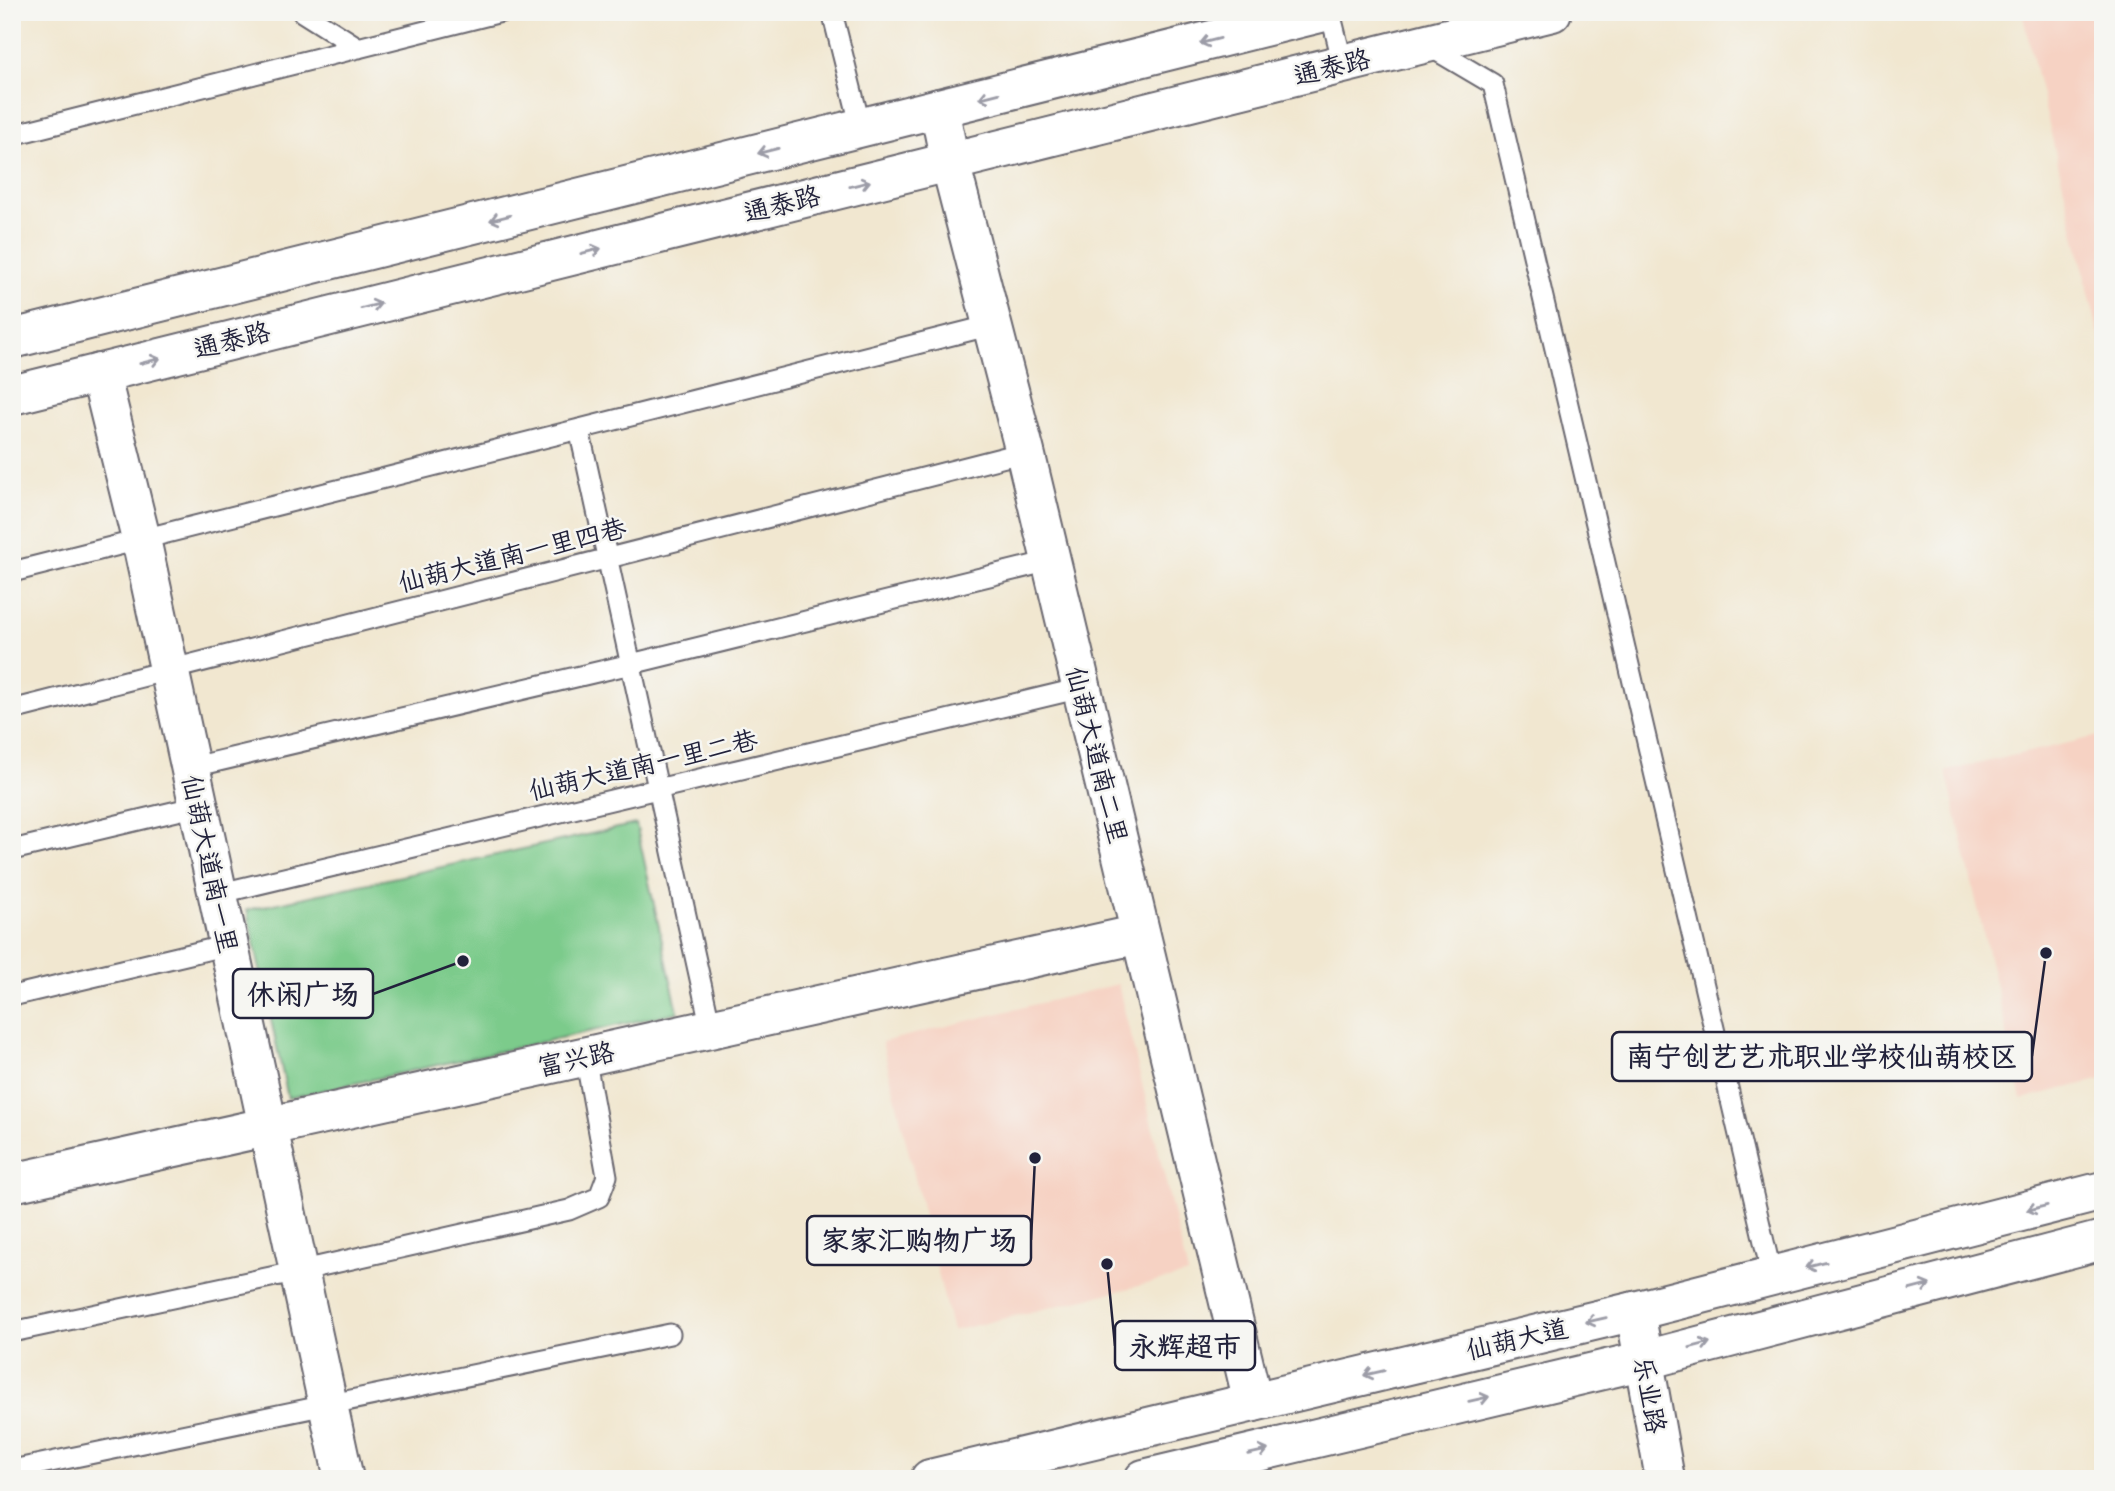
<svg xmlns="http://www.w3.org/2000/svg" width="2115" height="1491" viewBox="0 0 2115 1491" font-family="Itim,'LXGW WenKai TC',sans-serif">
<style>
.built{fill:#f6d2c3}
.green{fill:#7ccb8b;stroke:#4f7663;stroke-width:2}
.lines{fill:none;stroke-linecap:round;stroke-linejoin:round}
.lane-casing{stroke:#6a676f;stroke-width:23}
.street-casing{stroke:#6a676f;stroke-width:42}
.secondary-casing{stroke:#6a676f;stroke-width:42}
.primary-casing{stroke:#6a676f;stroke-width:42}
.lane{stroke:#fff;stroke-width:19}
.street{stroke:#fff;stroke-width:38}
.secondary{stroke:#fff;stroke-width:38}
.primary{stroke:#fff;stroke-width:38}
.oneway{stroke:#9c9ca7}
.labels{text-anchor:middle;stroke-width:5;stroke-linejoin:round;paint-order:stroke}
.street-label{font-size:26px;fill:#22223b;stroke:#f6f6f2}
.leader{fill:none;stroke:#22223b;stroke-width:2.5}
.callout-dot{fill:#22223b;stroke:#f6f6f2;stroke-width:2.5}
.callout{fill:#f6f6f2;stroke:#22223b;stroke-width:2.5}
.callout-label{font-size:28px;text-anchor:middle;font-weight:bold;fill:#22223b}
</style>
<rect width="100%" height="100%" fill="#f6f6f2"/>
<filter id="ink" filterUnits="userSpaceOnUse"><feTurbulence type="fractalNoise" baseFrequency=".0143" numOctaves="2"/><feDisplacementMap in="SourceGraphic" scale="14" xChannelSelector="R" yChannelSelector="G"/><feConvolveMatrix kernelMatrix="1 2 1 2 8 2 1 2 1" color-interpolation-filters="sRGB"/></filter>
<filter id="wash" filterUnits="userSpaceOnUse"><feTurbulence type="fractalNoise" baseFrequency=".00686" numOctaves="4" result="noise"/><feDisplacementMap in="SourceGraphic" scale="28" xChannelSelector="R" yChannelSelector="G"/><feGaussianBlur stdDeviation="1.57" result="paint"/><feColorMatrix in="noise" values="0 0 0 0 0 0 0 0 0 0 0 0 0 0 0 0 0 1.4 0 .05"/><feComposite in="paint" operator="in"/></filter>
<g filter="url(#wash)">
<rect width="100%" height="100%" fill="#f1e7d0"/>
<path class="built" d="M2022,12h81v340z
M2103,735v344l-81,20 -76,-328z
M1118,984l70,290 -236,57 -70,-289z"/>
<path class="green" d="M636,824l42,188 -390,86 -41,-188z"/>
</g>
<g filter="url(#ink)">
<g class="lines">
<defs>
<path id="lane" d="M302,12l57,36
M832,12l29,116
M1330,12l13,52
M1427,45l66,39 279,1192
M12,135l489,-123
M579,429l132,600
M12,572l980,-247
M12,710l1013,-258
M189,768l442,-104 419,-103
M12,850l186,-44
M217,894l864,-206
M12,996l216,-51
M12,1332l287,-61 270,-61 30,-13 8,-21 -22,-120
M12,1470l658,-136"/>
<path id="street" d="M939,108l11,54 75,290 228,950
M100,373l41,166 203,940
M12,1183l1128,-249
M1635,1311l30,168"/>
<path id="secondary" d="M12,339l1312,-327
M12,395l1540,-383"/>
<path id="primary" d="M930,1479l705,-168 468,-120
M1144,1479l501,-119 458,-120"/>
</defs>
<use href="#lane" class="lane-casing"/>
<use href="#street" class="street-casing"/>
<use href="#secondary" class="secondary-casing"/>
<use href="#primary" class="primary-casing"/>
<use href="#lane" class="lane"/>
<use href="#street" class="street"/>
<use href="#secondary" class="secondary"/>
<use href="#primary" class="primary"/>
</g>
<defs><path id="oneway-shaft" d="M-6 0H5M1.5-3L5.5 0L1.5 3" fill="none" stroke-width="1.6" stroke-linecap="round" stroke-linejoin="round" transform="scale(1.75)"/></defs>
<g class="oneway">
<use href="#oneway-shaft" transform="translate(1210 41) rotate(166)"/>
<use href="#oneway-shaft" transform="translate(989 96) rotate(166)"/>
<use href="#oneway-shaft" transform="translate(768 151) rotate(166)"/>
<use href="#oneway-shaft" transform="translate(860 184) rotate(-14)"/>
<use href="#oneway-shaft" transform="translate(500 218) rotate(166)"/>
<use href="#oneway-shaft" transform="translate(591 251) rotate(-14)"/>
<use href="#oneway-shaft" transform="translate(371 306) rotate(-14)"/>
<use href="#oneway-shaft" transform="translate(150 361) rotate(-14)"/>
<use href="#oneway-shaft" transform="translate(2037 1208) rotate(166)"/>
<use href="#oneway-shaft" transform="translate(1816 1265) rotate(166)"/>
<use href="#oneway-shaft" transform="translate(1920 1287) rotate(-15)"/>
<use href="#oneway-shaft" transform="translate(1596 1320) rotate(167)"/>
<use href="#oneway-shaft" transform="translate(1700 1345) rotate(-15)"/>
<use href="#oneway-shaft" transform="translate(1374 1373) rotate(167)"/>
<use href="#oneway-shaft" transform="translate(1479 1399) rotate(-13)"/>
<use href="#oneway-shaft" transform="translate(1258 1452) rotate(-13)"/>
</g>
</g>
<g class="labels">
<g class="street-label">
<text transform="translate(1332 67) rotate(-14)" y="9">通泰路</text>
<text transform="translate(782 204) rotate(-14)" y="9">通泰路</text>
<text transform="translate(232 340) rotate(-14)" y="9">通泰路</text>
<text transform="translate(512 555) rotate(-14)" y="9">仙葫大道南一里四巷</text>
<text transform="translate(1097 755) rotate(76)" y="9">仙葫大道南二里</text>
<text transform="translate(643 765) rotate(-13)" y="9">仙葫大道南一里二巷</text>
<text transform="translate(210 864) rotate(78)" y="9">仙葫大道南一里</text>
<text transform="translate(576 1059) rotate(-12)" y="9">富兴路</text>
<text transform="translate(1517 1339) rotate(-13)" y="9">仙葫大道</text>
<text transform="translate(1650 1395) rotate(80)" y="9">乐业路</text>
</g>
</g>
<path class="leader" d="M463 961L373 994M2046 953L2032 1056M1035 1158L1031 1240M1107 1264L1115 1346"/>
<g class="callout-dot">
<circle cx="463" cy="961" r="7"/>
<circle cx="2046" cy="953" r="7"/>
<circle cx="1035" cy="1158" r="7"/>
<circle cx="1107" cy="1264" r="7"/>
</g>
<g class="callout">
<rect x="233" y="969" width="140" height="49" rx="7"/>
<rect x="1612" y="1032" width="420" height="49" rx="7"/>
<rect x="807" y="1216" width="224" height="49" rx="7"/>
<rect x="1115" y="1321" width="140" height="49" rx="7"/>
</g>
<g class="callout-label">
<text x="303" y="1004">休闲广场</text>
<text x="1822" y="1066">南宁创艺艺术职业学校仙葫校区</text>
<text x="919" y="1250">家家汇购物广场</text>
<text x="1185" y="1356">永辉超市</text>
</g>
<rect width="2115" height="1491" fill="none" stroke="#f6f6f2" stroke-width="42"/>
</svg>
